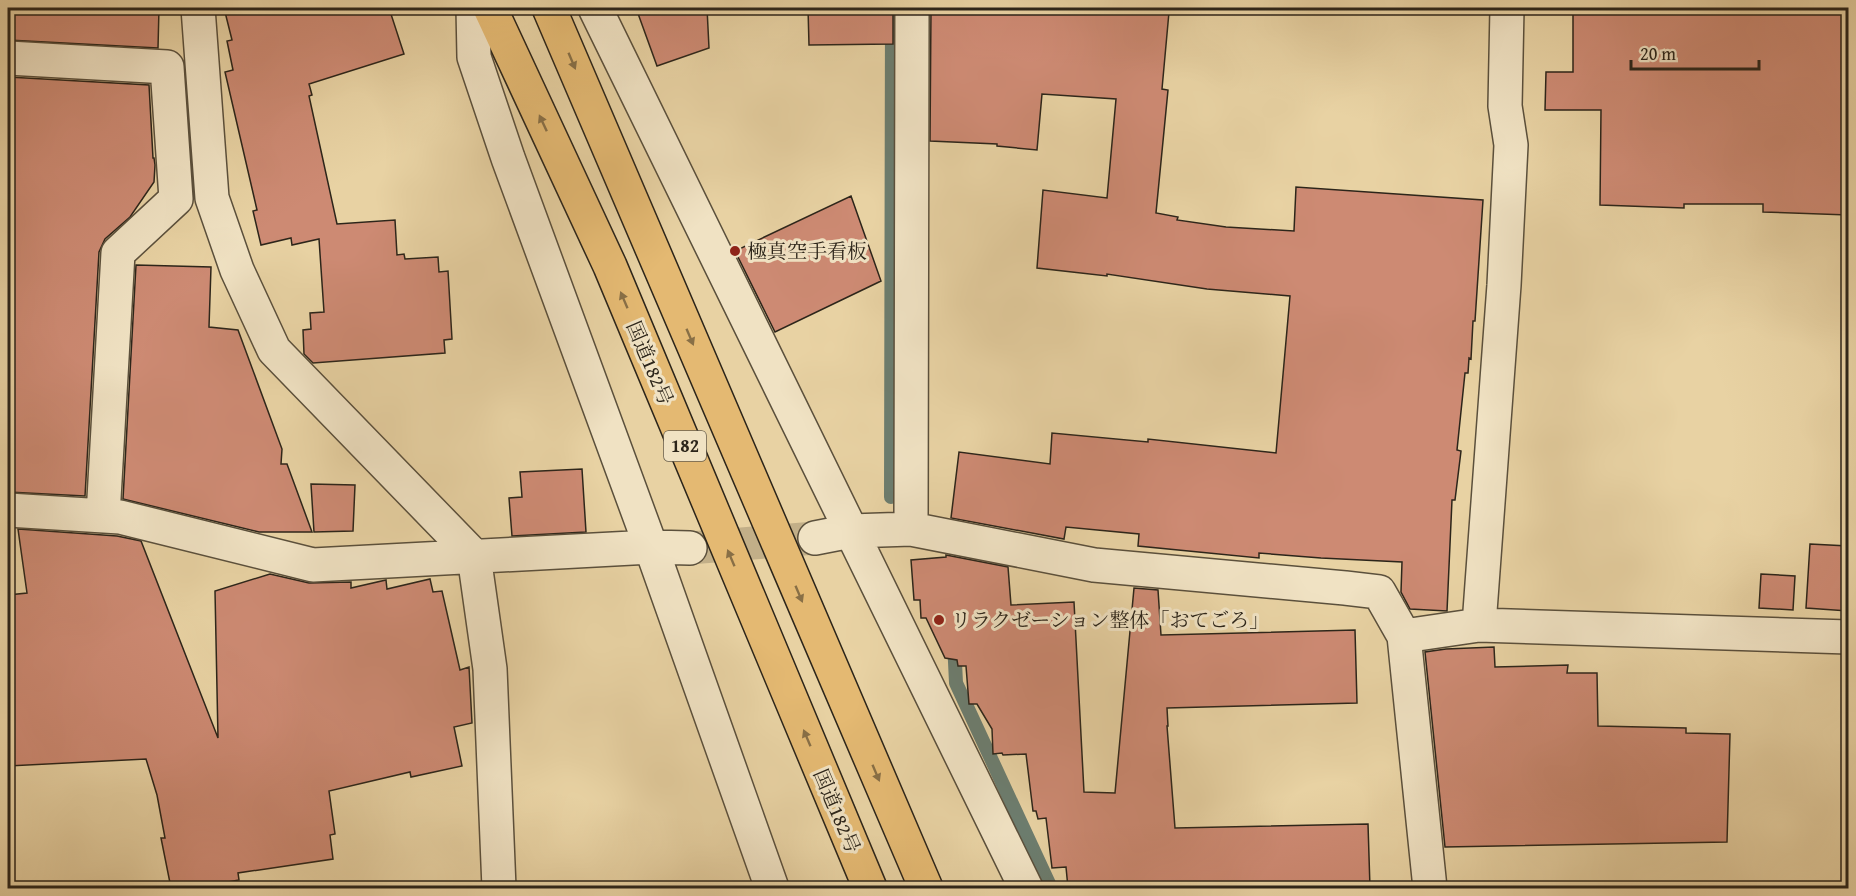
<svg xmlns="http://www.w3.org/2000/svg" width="1856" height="896" viewBox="0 0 1856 896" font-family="'Gentium Book Plus','Noto Serif JP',serif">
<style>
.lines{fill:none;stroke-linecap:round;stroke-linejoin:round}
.stream{stroke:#6c7d6f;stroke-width:14}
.building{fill:#cd8a73;stroke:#2c251a;stroke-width:1.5}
.minor-tunnel{stroke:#c2af88;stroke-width:33;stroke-dasharray:33 16;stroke-linecap:butt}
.minor-casing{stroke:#5b503c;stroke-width:36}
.highway-casing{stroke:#2c251a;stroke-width:36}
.minor{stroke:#f0e2c3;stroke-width:33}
.highway{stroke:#e4b972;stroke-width:33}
.oneway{fill:#886f46}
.poi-dot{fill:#8f2418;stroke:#f0e2c3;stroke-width:2}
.labels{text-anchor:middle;stroke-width:6;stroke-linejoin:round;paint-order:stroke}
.shield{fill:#f0e2c3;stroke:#675e4d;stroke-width:1.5}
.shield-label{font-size:18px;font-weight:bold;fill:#2c251a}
.poi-label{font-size:20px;fill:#2c251a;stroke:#f0e2c3;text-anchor:start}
.street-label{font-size:20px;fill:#2c251a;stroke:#f0e2c3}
</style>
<rect width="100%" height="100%" fill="#e8d2a3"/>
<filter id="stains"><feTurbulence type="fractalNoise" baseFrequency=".00333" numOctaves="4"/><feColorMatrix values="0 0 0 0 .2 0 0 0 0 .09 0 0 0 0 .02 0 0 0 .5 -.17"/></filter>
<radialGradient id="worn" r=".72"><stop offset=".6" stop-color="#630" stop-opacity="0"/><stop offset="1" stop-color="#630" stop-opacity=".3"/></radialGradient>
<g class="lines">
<path class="stream" d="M891,497l1,-489
M954,641l2,42 95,205"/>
</g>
<path class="building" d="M8,8h151l-1,40 -150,-8z
M224,8h165l15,46 -95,30 3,11 -3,1 28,128 58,-4 2,35 7,-1 1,5 33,-2 1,15 9,-1 4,68 -8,1 1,13 -132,10 -9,-9 -1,-24 8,-1 -1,-16 14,-1 -5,-73 -27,6 -1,-7 -30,7 -8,-34 4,-1 -32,-138 8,-2 -6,-29 5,-1z
M636,8h71l2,40 -52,18z
M808,8h85v36l-84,1z
M931,8h91l66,4v-4h52v2l29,2 -7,77 6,1 -12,123 22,4 -1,3 49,7 68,4 2,-44 187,13 -8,121h-2l-2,38 -2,-1 -1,15h-3l-8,77 4,1 -6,49h-3l-5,111 -37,-2 -9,-17 1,-30 -81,-4 -62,-5v5l-121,-12 1,-12 -73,-7 -2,12 -113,-21 8,-66 91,12 2,-31 96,9v-3l128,14 14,-157 -83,-7 -100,-15v2l-70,-8 6,-78 64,8 9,-99 -74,-5 -5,56 -40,-4v-2l-67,-3z
M1573,8h275v207l-85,-3v-8h-79v4l-84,-3 1,-95h-56l1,-38h27z
M8,77l141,8 4,73h1l1,7 -1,17 -24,35 -25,22 -6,13 -14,244 -77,-4v-51h4l2,-121h-5l5,-87 -6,-1z
M851,196l30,85 -106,51 -40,-81z
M136,265l75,2 -2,60 29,3 44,119 -1,15h6l25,68h-53l-136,-33z
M582,469l4,63 -74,4 -3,-38 13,-1 -2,-25z
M311,484l44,1 -2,46 -39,1z
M18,529l99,7 24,5 77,197 -3,-147 55,-17 39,9 42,-1v6l35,-8 1,9 43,-10 3,13 9,-1 18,79 9,-3 3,56 -18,4 8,39 -51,11 -1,-5 -81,19 6,43 -5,1 3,24 -95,14 1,7 -45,8h-23l-10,-50h4l-8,-43 -11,-36 -138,7v-171l19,-2z
M1810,544l38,2v65l-42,-3z
M946,555l62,12 3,38 63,-3 10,190 31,1 19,-205 24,2 3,45 194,-5 2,73 -190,5 1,18h-1l8,102 193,-4 2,64h-302l-2,-21 -14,1 -6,-50 -8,1 -2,-8h-3l-7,-57 -23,1 -1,-2 -9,1 -1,-25 -15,-25h-8l-3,-38h-8l-1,-6 -12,-2 -19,-40h-5l-1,-18h-6l-3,-40 35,-3z
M1761,574l34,2 -2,34 -34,-2z
M1494,647l1,20 73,-2 -1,8h30l1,53 88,2v5l44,1 -3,108 -282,5 -20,-195 21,-3z"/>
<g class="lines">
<path class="minor-tunnel" d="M690,548l125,-10"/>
<defs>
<path id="minor" d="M198,8l14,190 25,72 37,80 200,206 16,113 9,219
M473,8l1,49 34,101 143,389 121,341
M595,8l431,880
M8,58l159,9 9,132 -58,54 -15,263
M8,510l112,7 193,48 338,-18 39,1
M911,529l1,-521
M815,538l36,-7 60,-2 183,36 251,23 34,4 25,44 26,252
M1479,625l25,-340 7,-140 -6,-39 2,-98
M1404,636l75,-11 369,12"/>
<path id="highway" d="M490,8l120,258 260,622
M549,8l377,880"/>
</defs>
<use href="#minor" class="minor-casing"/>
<use href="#highway" class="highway-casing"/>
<use href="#minor" class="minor"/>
<use href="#highway" class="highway"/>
</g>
<defs><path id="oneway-solid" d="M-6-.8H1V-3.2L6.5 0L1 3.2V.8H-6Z" transform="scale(1.5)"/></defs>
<g class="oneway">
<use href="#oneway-solid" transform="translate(572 61) rotate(67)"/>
<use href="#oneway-solid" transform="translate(543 123) rotate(-115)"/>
<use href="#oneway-solid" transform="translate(624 300) rotate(-113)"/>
<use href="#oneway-solid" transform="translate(690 337) rotate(67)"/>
<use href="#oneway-solid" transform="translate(731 558) rotate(-113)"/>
<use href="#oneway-solid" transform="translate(799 594) rotate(67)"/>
<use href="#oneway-solid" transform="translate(807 738) rotate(-113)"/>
<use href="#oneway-solid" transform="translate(876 773) rotate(67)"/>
</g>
<g class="poi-dot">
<circle cx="735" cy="251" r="6"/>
<circle cx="939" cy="620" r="6"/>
</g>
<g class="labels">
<rect class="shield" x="664" y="431" width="42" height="30" rx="4.5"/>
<g class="shield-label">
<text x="685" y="452">182</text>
</g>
<g class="poi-label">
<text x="747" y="258">極真空手看板</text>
<text x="951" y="627">リラクゼーション整体「おてごろ」</text>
</g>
<g class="street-label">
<text transform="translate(650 363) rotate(67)" y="7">国道182号</text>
<text transform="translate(837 811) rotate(67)" y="7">国道182号</text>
</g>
</g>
<rect width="1856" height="896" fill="none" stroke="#e8d2a3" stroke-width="30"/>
<rect x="9" y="9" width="1838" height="878" fill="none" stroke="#2c251a" stroke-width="3"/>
<rect x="15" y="15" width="1826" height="866" fill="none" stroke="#2c251a" stroke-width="1.5"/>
<path d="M1631 60v9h128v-9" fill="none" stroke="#2c251a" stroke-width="3"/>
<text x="1640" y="60" font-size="18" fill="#2c251a" stroke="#f0e2c3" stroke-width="4.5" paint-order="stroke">20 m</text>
<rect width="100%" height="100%" filter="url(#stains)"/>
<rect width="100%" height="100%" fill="url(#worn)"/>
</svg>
